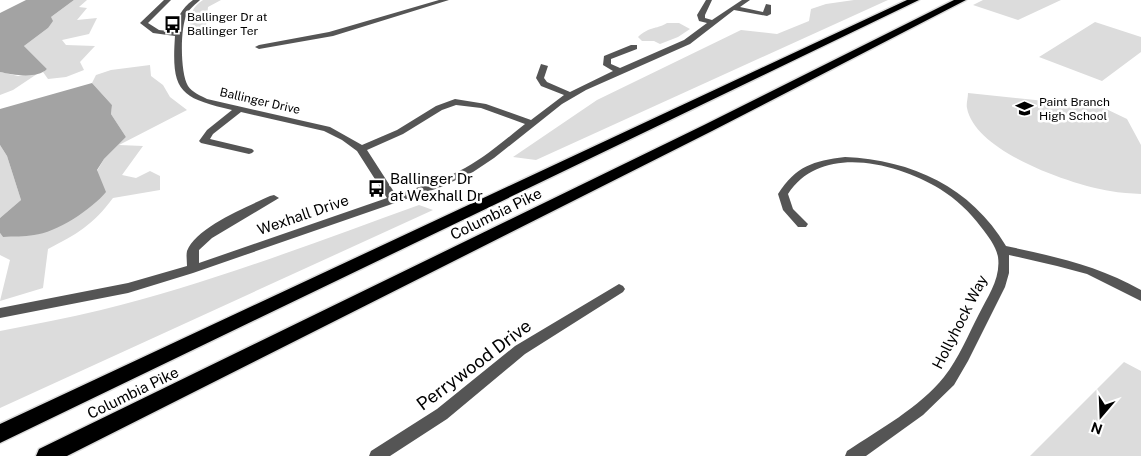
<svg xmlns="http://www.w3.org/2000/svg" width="1141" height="456" viewBox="0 0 1141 456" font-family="'Public Sans',sans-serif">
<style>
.green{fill:#dcdcdc}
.water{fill:#a3a3a3}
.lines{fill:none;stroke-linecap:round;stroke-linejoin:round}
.highway-casing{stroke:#dbdbdb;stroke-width:3}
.minor{fill:#555;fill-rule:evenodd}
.highway{fill:#000;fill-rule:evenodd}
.labels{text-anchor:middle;stroke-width:5;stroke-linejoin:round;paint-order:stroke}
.far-poi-label{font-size:12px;fill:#000;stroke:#fff;text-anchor:start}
.far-street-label{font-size:12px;fill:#000;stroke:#fff}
.poi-label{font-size:15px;fill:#000;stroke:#fff;text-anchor:start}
.street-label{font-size:15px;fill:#000;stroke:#fff}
.near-street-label{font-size:18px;fill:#000;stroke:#fff}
</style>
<rect width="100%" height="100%" fill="#fff"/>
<path class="green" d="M74,0h13l-8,7 8,1 -10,12 20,-2 -8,16 -27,6 4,5 29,1 -15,16 4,8 -18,7 -18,2 -5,-7 4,-3 -23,-23 24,-18 3,-11z
M203,0h18l-13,7 -2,20 -16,3c-1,-13 1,-22 13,-30z
M854,0h34l-352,160 -23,-3 84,-57 144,-70 36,4 32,-13 2,-12 15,-5z
M983,0h78l-43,20 -45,-15z
M1095,22l46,15v15l-39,29 -63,-24z
M667,23h12l11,6 -12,8 -18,7 -6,-3h-12l-4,-4c12,-11 17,-7 29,-14z
M150,65l1,11 12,9 7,12 17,13 -68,35 24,1 -21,29 14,3 14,-7 10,5v14l-47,8c-20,27 -36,36 -65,51l-5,39 -43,13 10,-41 -10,-5v-22l3,4 94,-66 7,-12 22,-22 -15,-23 1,-9 -20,-22 4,-8 15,-5z
M0,72l18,4 13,-3 6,1 -24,16 -13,5z
M968,93l134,14 25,12 14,26v49c-10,-1 -21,-1 -31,-3 -38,-6 -135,-39 -143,-83 -1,-4 1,-10 1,-15z
M0,145l7,11 14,44 -21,18z
M419,205l14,5 -433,198v-77c34,-7 68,-13 101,-21 109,-27 213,-67 318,-105z
M1124,362l17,9v85h-111z"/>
<path class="water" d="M26,0h48l-23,17 2,4 -5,7 -24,18 23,23c-10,10 -34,6 -47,3v-59z
M92,83l20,22 -1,9 15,23 -22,22 -7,11 9,22c-14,17 -50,41 -72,43 -10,2 -21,1 -31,2l-3,-4v-15l21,-18 -14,-44 -7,-11v-36z"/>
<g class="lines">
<defs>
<path id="highway" d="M907,0h12l-919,443v-19z
M954,0h12l-254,131 -645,325h-31l3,-7 665,-324z"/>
</defs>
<use href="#highway" class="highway-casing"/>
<path class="minor" d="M164,0h7l-23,23 11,7 17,2c1,-15 5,-23 17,-32h7c-4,4 -10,8 -13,14 -7,13 -7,59 1,72 4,6 13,10 19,13l123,28 32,18 35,-15 39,-24 19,-7 31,5 45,16 33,-25 -23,-9 -5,-8 5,-14 7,2 -4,12 3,4 23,10 43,-21 -10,-6 1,-9 27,-11h6v4l-26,10v5l9,4 64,-28 23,-17 -8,-2 -2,-6 9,-15h6l-7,15v3l7,2 30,-20h8l-10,7 23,5 3,-8 5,1v9l-4,2 -33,-6 -44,34 -104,46 -24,14 -68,54 -21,14 -32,15 -248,86 -65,20 -128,25v-10l128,-25 59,-17c0,-5 -1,-10 0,-15 9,-24 62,-45 83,-55l4,-1 5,3 -67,40 -13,12v13l188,-65 -30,-47 -15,-11 -18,-9 -83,-19 -28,22 -3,5 42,10 2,2 -2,2 -3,1 -48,-11 -2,-2 8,-11 25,-20c-52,-12 -61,-18 -57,-74l-22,-3 -13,-10zM456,105l25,3 44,16c-19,15 -38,32 -60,44 -22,12 -46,19 -69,27l-29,-45 36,-16 39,-24z
M439,0h10l-116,36 -74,13 -4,-2 4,-2 70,-13z
M845,157c67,3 126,30 161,89 47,10 93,20 135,44v11l-54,-27 -30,-8 -48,-11v18l-4,14 -37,74 -14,24 -31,30 -57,41h-21l2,-5c33,-22 72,-43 97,-74 15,-19 24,-42 35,-63 9,-18 22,-36 19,-57 -2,-11 -10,-21 -17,-30 -11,-15 -25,-28 -41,-38 -43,-26 -119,-46 -152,5l5,15 15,15 -2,3h-8l-15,-17 -5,-16c18,-28 35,-33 67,-37z
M619,284l4,2 2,3 -2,3 -98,62 -78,65 -57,37h-21l2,-5 66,-42 78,-63z"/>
<use href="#highway" class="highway"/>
</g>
<defs>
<symbol id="bus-bare" viewBox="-9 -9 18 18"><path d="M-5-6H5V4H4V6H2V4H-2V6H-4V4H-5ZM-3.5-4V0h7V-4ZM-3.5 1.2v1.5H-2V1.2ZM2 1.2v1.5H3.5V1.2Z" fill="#000" stroke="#fff" stroke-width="2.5" paint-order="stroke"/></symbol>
<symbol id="school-bare" viewBox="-9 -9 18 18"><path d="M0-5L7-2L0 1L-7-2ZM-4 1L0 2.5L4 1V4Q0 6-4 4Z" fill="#000" stroke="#fff" stroke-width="2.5" paint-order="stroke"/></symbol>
</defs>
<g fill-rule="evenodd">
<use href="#bus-bare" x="160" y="12" width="25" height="25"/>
<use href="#school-bare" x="1012" y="96" width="25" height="25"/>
<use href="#bus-bare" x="364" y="176" width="25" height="25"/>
</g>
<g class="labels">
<g class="far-poi-label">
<text x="187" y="21">Ballinger Dr at<tspan x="187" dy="14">Ballinger Ter</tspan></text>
<text x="1039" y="106">Paint Branch<tspan x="1039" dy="14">High School</tspan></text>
</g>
<g class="far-street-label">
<text transform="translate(260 101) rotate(13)" y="4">Ballinger Drive</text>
</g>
<g class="poi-label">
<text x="390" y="184">Ballinger Dr<tspan x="390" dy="17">at Wexhall Dr</tspan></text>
</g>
<g class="street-label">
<text transform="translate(496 214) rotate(-26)" y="5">Columbia Pike</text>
<text transform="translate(303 215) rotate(-19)" y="5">Wexhall Drive</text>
<text transform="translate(960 322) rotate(-63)" y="5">Hollyhock Way</text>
<text transform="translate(133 393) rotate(-26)" y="5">Columbia Pike</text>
</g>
<g class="near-street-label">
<text transform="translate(474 365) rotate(-37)" y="6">Perrywood Drive</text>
</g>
</g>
<g transform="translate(1101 416) rotate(199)" stroke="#ffffff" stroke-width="4" paint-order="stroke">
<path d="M0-4L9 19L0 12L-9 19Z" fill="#000000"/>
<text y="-8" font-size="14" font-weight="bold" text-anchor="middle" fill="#000000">N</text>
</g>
</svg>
